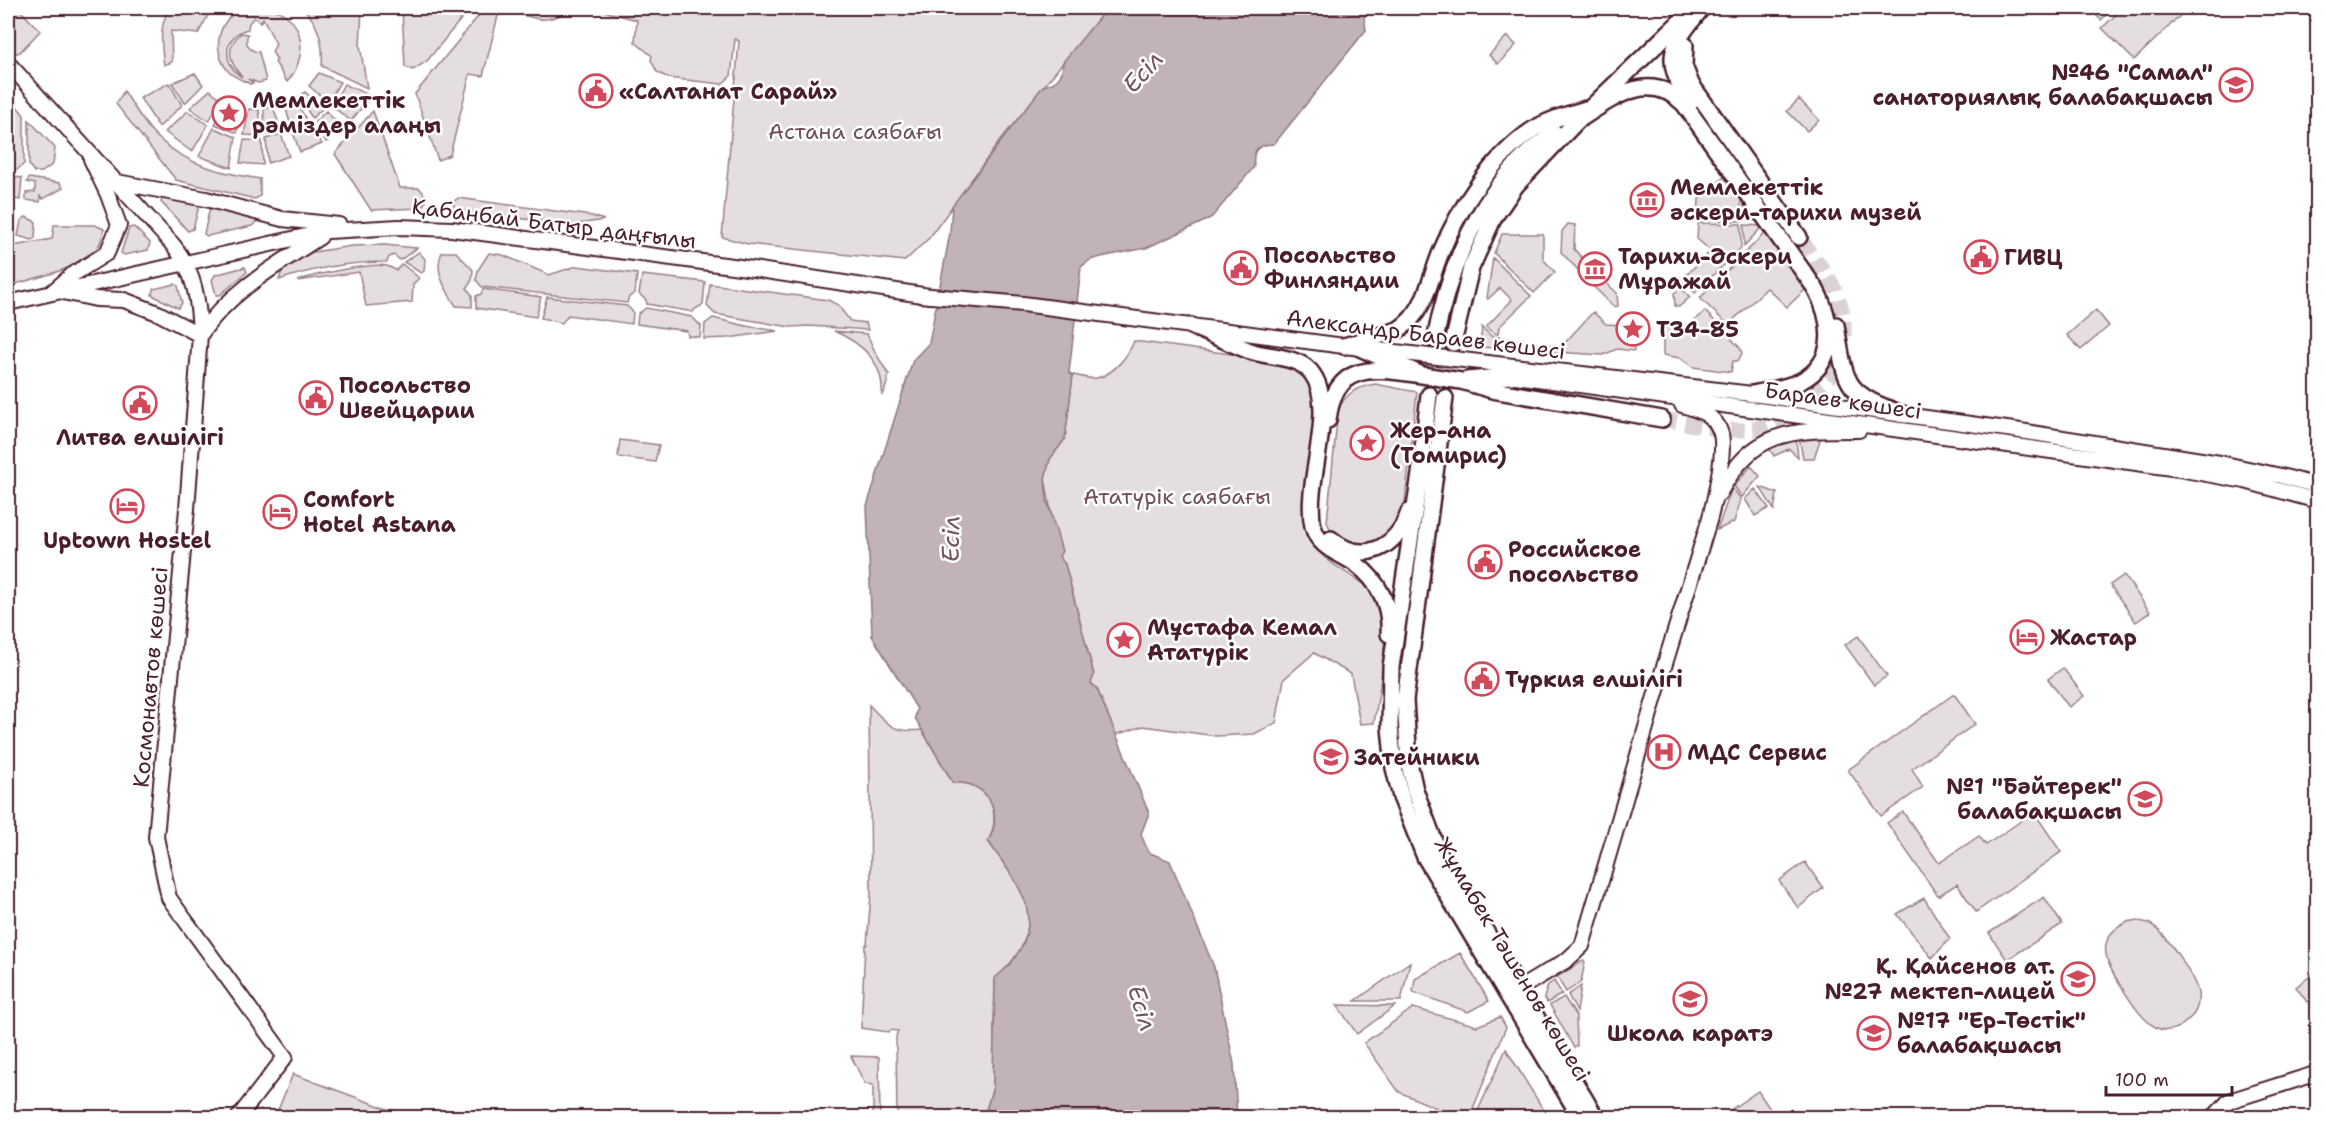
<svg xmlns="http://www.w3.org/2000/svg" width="2325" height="1125" viewBox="0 0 2325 1125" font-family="'Shantell Sans',sans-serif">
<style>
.green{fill:#e5dee0;stroke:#987e86;stroke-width:1.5}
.water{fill:#c1b3b6;stroke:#91787e;stroke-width:1.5}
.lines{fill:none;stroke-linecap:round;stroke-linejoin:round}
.primary-tunnel{stroke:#dbd2d5;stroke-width:15;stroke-dasharray:15 8;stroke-linecap:butt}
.secondary-casing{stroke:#4a1f2b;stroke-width:18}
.primary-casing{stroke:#4a1f2b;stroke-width:20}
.secondary{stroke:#fff;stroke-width:14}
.primary{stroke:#fff;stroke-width:15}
.labels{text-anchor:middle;stroke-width:5;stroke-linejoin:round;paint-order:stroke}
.poi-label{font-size:22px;font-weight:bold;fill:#4a1f2b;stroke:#fff;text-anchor:start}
.park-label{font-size:22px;fill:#714f58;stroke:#fff}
.street-label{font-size:22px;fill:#4a1f2b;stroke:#fff}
.water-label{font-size:24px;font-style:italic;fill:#74535c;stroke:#fff}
</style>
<rect width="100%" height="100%" fill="#fff"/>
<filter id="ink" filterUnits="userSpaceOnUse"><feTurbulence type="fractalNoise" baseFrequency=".0167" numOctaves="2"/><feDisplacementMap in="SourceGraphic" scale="12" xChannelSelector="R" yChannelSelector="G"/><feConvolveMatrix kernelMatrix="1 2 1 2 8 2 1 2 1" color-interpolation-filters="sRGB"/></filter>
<g filter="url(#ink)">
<path class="green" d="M8,8h10l22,23 -20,21 -6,2 -6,-7z
M169,8h43l-14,26 -27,-3 1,31 -8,3c-3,-21 -5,-38 5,-57z
M243,8c11,-1 23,-2 33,2 31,12 31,50 11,72l-12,-20 2,-2 -5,-8 4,-8 -13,-26 -3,5 -6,-6 -5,6 -1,6c-25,6 -27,35 -6,48 -12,-14 -18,-29 -1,-44l7,1c-4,10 1,17 11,18l7,29 -8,2 -10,-4 5,4 -3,1c-7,-4 -15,-6 -21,-12 -19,-21 -11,-54 14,-64z
M303,8h59l-2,37 7,43 -45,-22c2,-23 -3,-42 -19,-58z
M402,8h68l-43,53 -14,9 -8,-3z
M485,8h15l-17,68 -13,-2 -20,81 -12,5 -23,-66z
M502,8h71c-29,19 -40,10 -71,0z
M592,8h515l-108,134 -69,95 -25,24 -157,-17 -26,-7 17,-196 -4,-2 -4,37 -9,8 -54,-6 -11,-6 -6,-12 1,-4 -17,-14 2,-22z
M2089,8h25l-13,12z
M2123,8h65l-54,52 -32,-32z
M1507,36l9,9 -18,19 -9,-9z
M195,73l8,12 -18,18 -13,-20z
M319,73l21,9 -12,20 -19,-16z
M169,83l13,22 -23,22 -19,-29z
M344,84l27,12 -20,25 -19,-15z
M210,90l11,9 -12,22 -19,-13z
M124,91c10,15 20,34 33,46 29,28 64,36 103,42v17l-5,3 -79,-19 -60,-76z
M305,92l18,16 -11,10 -13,-21z
M11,99l13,16v49l-7,6 -9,-2v-68z
M295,99l12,22 -16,5 -7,-23z
M1799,99l20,21 -12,11 -20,-20z
M227,102l14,5 -4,26 -22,-9z
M273,107l8,23 -16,5 -1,-26z
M249,109l10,1 3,26 -18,-1z
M188,111l20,14 -16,27 -27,-20z
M326,111l16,17 -16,14 -11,-20z
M373,111l27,77h19l4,4 3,9 -5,7 -50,2 -36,-56z
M29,120l26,28 -2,16 -11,8h-8l-5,-7z
M309,124l13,20 -22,8 -8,-22z
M214,128l22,9 -5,31 -32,-12z
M281,134l8,22 -21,7 -2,-24z
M244,140l18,1 1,24 -23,-2z
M1726,175l15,21v25l-43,-1 1,-21z
M8,176l14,2 -2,22 -12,-2z
M29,178l31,5 3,5 -20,11 -3,-3v6l-14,-2v-7l9,-1v-8l-8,-2z
M163,196l36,10 -6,23 -5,2 -27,-29z
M458,198l134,18 12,4 -32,5 -117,-15 -2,-8z
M1744,199l16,22 -16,-1z
M210,207l45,11 2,3 -5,5 -45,10 -3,-2z
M8,213l5,1 3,6 -3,14 -5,-1z
M26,217l10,5 -1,16 -3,2 -14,-4 3,-15z
M1698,223l43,1v24l-46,45 -14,-13 30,-29 -14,-12z
M1568,224l7,1 -1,24 18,20 -10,5 -21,-22 1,-21z
M54,225h41l9,4c-2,10 -4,18 -12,25 -14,15 -64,26 -84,32v-39l44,-8z
M1744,225l19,1 -19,20z
M134,227l16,16 -2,7 -24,5 -3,-2 8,-25z
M1767,231l40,57 -20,19 -20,-19 -39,37 -28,-27z
M1502,234h41v25l12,13 -21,21 -40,-40z
M385,245l32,3 -17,12 -6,-5 -5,2 -2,5c-37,0 -73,6 -108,18l4,-12 20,-13 10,-3 39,-6z
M419,252l6,7 -1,12 -3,2 -17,-11z
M442,252h14l17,18 -1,10 -5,8 5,7v12l-16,-1c-10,-16 -23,-35 -14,-54z
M489,253l14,2 46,20 28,-9 60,8 -2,19 -6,4 -2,6 -145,-16 -6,-7 2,-10z
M1493,258l38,38 -32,31 -1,7 -5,-1 -7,-6 26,-27 -12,-12 -12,11 -1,-1z
M402,264l17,14 -6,6 -1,18 -46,4 -7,-34 -62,9c15,-6 75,-19 90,-15 3,1 6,3 9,4z
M245,267l2,5 -27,23h-4l-4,-15 3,-5z
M1595,272l22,21 1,13 -4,1 -23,-23 -1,-9z
M642,275l63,7 -2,23 -8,4 -2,3 -46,-8 -1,-4 -7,-6z
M175,284l3,2 4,17 -4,5 -26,-13 1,-6z
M710,284l118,16 10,5 12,16 16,2 2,7 -59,-4 -19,1 -75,-13 -8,-8z
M1681,288l9,9 -11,10 -4,-1 -1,-13z
M483,289l58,8 -5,20 -60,-9v-12l5,-2z
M547,297l80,9 6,6 -1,12 -64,-9 -6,8 -21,-5z
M646,308l46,9 9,9 -1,11 -12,-1 -1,-5 -50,-7 1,-10z
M2096,310l13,16 -28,24 -14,-15z
M1705,311l35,37 2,5 -4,8h-5l-2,11 -38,-5 -13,-9 -17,-3v-30l25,1z
M1593,312l13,12 28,2v25l-17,-2 -14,6 -62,-4 5,-6 15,2z
M713,318l33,8 32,5 -50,7 -24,1 1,-15z
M1482,327l9,9 51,8 -6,7 -56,-4z
M834,331l33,3 8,18 14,23 -5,18 -2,2c2,-34 -21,-52 -48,-64z
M1134,341l148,20 19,7 18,26c-3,20 -5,40 -8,60 -4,25 -12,52 -4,77 9,29 38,39 60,55 31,23 12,103 7,137l-14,1 -9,-50 -37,-21 -30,26 -8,44 -22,11 -38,2 -73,-10 -28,9 -18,-46 -6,-6 3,-8 -29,-111 -6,-7 -14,-79 5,-19 15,-20 8,-64c7,1 18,5 24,3 17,-4 31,-22 37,-37z
M1375,384l42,8 -14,128 -32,34 -39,-21 -5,-11 11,-112c8,-17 19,-23 37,-26z
M1799,437h22l-7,21h-11z
M1796,438l2,19 -9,-8 -15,7 -5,-8z
M620,440l39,5 -4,17 -37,-5z
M1751,466l9,10 -18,21 -8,-11z
M1760,487l17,6 -3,17z
M1732,488l9,11 -7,23 -17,8z
M1755,489l14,19 -14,8 -10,-17z
M2124,575l26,37 -14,10 -26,-37z
M1858,636l29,40 -13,9 -29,-40z
M2063,668l21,28 -15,11 -21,-28z
M1954,694l21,30 -63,45 11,18 -42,29 -33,-46z
M869,705c20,21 25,28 53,25l31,53c34,-3 51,29 35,58 22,33 54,63 34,105 -7,13 -15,23 -27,32l-2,109 -9,30h-87l-1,-81 2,-5 -7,-1 -2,2 -28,-4 4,-82 2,-2 4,-50z
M1903,812l36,51 40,-27 7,9 48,-33 27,40 -85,60 -19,-28 -19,12 -51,-73z
M1805,862l18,26 -25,20 -19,-27z
M2044,897l18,27 -55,36 -18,-27z
M1924,898l26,41 -18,19 -35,-44z
M2130,921c8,0 15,0 22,4 13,7 44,54 46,68 1,9 -1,19 -8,25 -29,31 -51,-4 -66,-27 -18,-27 -33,-54 6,-70z
M1460,953l29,48 -21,11 -55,-20 2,-13z
M1583,961l2,1 -4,20 -15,10 -9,-15z
M1410,962l-9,39h-46z
M2317,971v24l-10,7 -11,-15z
M1554,981l8,13 -15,9 -3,-5 4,-13z
M1581,986l-4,26 -9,-17z
M1564,997l12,19 1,30 -3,2 -24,-43z
M1337,1005l58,1 -38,28z
M1413,1008l64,18 23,-9 6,10 -36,89 -13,1 -58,-25 -35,-49z
M1506,1049l42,68h-73z
M851,1056l28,1 1,60h-7v-32l-8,-1z
M293,1074l116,43h-134z
M1758,1091l12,18 -12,8h-38z"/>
<path class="water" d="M1107,8h279l-18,4 -4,5 2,13 -92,114c-17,1 -22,5 -20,23l-42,50 -7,4 -59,27 -45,9 -11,3 -9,7 -12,106 4,2 -8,64 -15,20 -5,19 2,22 15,51 -3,6 6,7 29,111 -3,8 6,6 52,124 -8,21 7,18 22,9 44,106 20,97 3,53h-253l9,-30 2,-109c12,-9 20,-19 27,-32 20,-40 -13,-73 -34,-105 17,-28 -1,-61 -35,-58l-38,-65 2,-9 -45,-73 -5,-130 46,-146 16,-17 21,-110 2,-27 91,-120c15,-3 20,-10 20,-24z"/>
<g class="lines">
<path class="primary-tunnel" d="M1429,395l6,-55
M1445,398l8,-55
M1662,419c26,4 54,12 81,11 22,-1 41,-12 58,-24 42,-31 56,-77 30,-124 -9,-16 -22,-30 -32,-45"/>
<defs>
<path id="secondary" d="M8,63l166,183c21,27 25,56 26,89l-13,174 -31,328 13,61 116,159 -47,61
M117,182l89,17 76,20 57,6
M52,292l20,-17 35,-22 12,-28 -11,-30 -17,-36
M63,292l33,7 28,1 34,13 42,22
M920,295l103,9 321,42 408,48 262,36 206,33 61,13 37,10
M8,303l320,-72 71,-4 53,2 288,38 189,29
M200,335c29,-43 77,-70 120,-98
M1501,374l678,95 66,12 73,20
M1719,494c35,-66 73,-64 140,-64
M1512,993l55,-33 15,-14 77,-263 50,-162c5,-18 18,-74 11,-90 -5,-16 -23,-22 -38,-26
M2213,1118l16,-17 89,-28"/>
<path id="primary" d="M1685,45l-1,21 7,18 108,153
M1691,102c-30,-42 -20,-56 10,-93
M1577,121c33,-21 71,-53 107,-17l131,184c17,31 24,73 -14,93 -15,7 -33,10 -49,13
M1836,325c10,62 8,68 69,90
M1191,326c19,8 39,17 59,25 17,6 47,5 60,20 30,35 -7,111 3,155 5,22 27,27 43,38 23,17 35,42 33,70
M1435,340c13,-69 39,-135 91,-185 8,-8 20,-15 29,-22
M1453,343l18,-75 23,-51 22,-32 61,-64 106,-102
M1344,346l54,-16c28,-18 31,-49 43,-78 18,-44 50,-93 90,-121 16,-11 36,-16 55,-22
M1360,348l62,27 39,6 31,9 170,29
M1467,380l45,-4
M1429,395l-9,79 -29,193 -1,60 4,41 7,29 24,60 156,261
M1445,398l-40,302 4,63 6,27 23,61 158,267
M1328,420c7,-61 49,-51 94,-45
M1331,539c31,27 66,9 78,-27"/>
</defs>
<use href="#secondary" class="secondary-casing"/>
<use href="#primary" class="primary-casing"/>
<use href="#secondary" class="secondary"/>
<use href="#primary" class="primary"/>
</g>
</g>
<defs>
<symbol id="school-ring" viewBox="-11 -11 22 22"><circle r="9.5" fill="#fff" stroke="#d1495b" stroke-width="1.5"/><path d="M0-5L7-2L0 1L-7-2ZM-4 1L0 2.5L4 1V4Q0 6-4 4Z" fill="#d1495b"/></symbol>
<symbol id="civic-ring" viewBox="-11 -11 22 22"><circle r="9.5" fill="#fff" stroke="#d1495b" stroke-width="1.5"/><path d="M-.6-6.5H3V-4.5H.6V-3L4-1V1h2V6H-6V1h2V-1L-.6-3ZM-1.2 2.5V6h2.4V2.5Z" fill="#d1495b"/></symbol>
<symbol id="sight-ring" viewBox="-11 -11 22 22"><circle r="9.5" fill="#fff" stroke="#d1495b" stroke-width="1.5"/><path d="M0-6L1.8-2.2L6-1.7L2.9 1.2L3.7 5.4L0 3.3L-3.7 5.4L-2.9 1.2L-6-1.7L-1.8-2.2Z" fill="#d1495b"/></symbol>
<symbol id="museum-ring" viewBox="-11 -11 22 22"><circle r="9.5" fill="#fff" stroke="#d1495b" stroke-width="1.5"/><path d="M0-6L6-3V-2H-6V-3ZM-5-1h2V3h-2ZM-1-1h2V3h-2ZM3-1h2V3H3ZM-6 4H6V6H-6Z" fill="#d1495b"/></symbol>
<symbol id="hotel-ring" viewBox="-11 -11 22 22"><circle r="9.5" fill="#fff" stroke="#d1495b" stroke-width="1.5"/><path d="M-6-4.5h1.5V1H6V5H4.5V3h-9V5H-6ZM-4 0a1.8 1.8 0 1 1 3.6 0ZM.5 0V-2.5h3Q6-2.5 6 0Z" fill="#d1495b"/></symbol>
<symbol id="hospital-ring" viewBox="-11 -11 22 22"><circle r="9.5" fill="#fff" stroke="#d1495b" stroke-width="1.5"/><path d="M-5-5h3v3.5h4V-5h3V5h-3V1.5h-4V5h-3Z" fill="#d1495b"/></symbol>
</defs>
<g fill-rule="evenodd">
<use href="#school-ring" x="2217" y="66" width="38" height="38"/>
<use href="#civic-ring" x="577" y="72" width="38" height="38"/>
<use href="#sight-ring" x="210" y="94" width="38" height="38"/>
<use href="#museum-ring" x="1628" y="181" width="38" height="38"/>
<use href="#civic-ring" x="1962" y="238" width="38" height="38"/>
<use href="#civic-ring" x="1222" y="249" width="38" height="38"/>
<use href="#museum-ring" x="1576" y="250" width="38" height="38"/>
<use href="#sight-ring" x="1614" y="310" width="38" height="38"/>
<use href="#civic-ring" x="297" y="379" width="38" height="38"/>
<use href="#civic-ring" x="121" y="384" width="38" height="38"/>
<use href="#sight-ring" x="1348" y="424" width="38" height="38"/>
<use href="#hotel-ring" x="108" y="487" width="38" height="38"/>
<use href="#hotel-ring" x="261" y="493" width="38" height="38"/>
<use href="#civic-ring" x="1466" y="543" width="38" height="38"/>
<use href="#hotel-ring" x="2008" y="618" width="38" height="38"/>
<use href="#sight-ring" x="1105" y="621" width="38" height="38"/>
<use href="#civic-ring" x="1463" y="660" width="38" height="38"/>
<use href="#hospital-ring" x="1645" y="733" width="38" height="38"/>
<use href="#school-ring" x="1312" y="738" width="38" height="38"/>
<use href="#school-ring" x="2126" y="780" width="38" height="38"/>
<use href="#school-ring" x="2059" y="960" width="38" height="38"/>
<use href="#school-ring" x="1671" y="980" width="38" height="38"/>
<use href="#school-ring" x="1855" y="1014" width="38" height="38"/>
</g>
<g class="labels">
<g class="poi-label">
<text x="2213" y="80" text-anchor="end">№46 "Самал"<tspan x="2213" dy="25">санаториялық балабақшасы</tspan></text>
<text x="619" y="99">«Салтанат Сарай»</text>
<text x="252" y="108">Мемлекеттік<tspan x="252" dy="25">рәміздер алаңы</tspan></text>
<text x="1670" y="195">Мемлекеттік<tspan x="1670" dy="25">әскери-тарихи музей</tspan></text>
<text x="1264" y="263">Посольство<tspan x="1264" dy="25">Финляндии</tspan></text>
<text x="1618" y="264">Тарихи-Әскери<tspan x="1618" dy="25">Мұражай</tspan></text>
<text x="2004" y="265">ГИВЦ</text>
<text x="1656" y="337">Т34-85</text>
<text x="339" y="393">Посольство<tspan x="339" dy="25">Швейцарии</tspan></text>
<text x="1390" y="438">Жер-ана<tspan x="1390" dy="25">(Томирис)</tspan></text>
<text x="140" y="445" text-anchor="middle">Литва елшілігі</text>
<text x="303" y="507">Comfort<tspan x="303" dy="25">Hotel Astana</tspan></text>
<text x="127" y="548" text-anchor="middle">Uptown Hostel</text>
<text x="1508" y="557">Российское<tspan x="1508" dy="25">посольство</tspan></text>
<text x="1147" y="635">Мұстафа Кемал<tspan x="1147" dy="25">Ататүрік</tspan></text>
<text x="2050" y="645">Жастар</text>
<text x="1505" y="687">Түркия елшілігі</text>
<text x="1687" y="760">МДС Сервис</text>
<text x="1354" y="765">Затейники</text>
<text x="2122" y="794" text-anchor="end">№1 "Бәйтерек"<tspan x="2122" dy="25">балабақшасы</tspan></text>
<text x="2055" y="974" text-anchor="end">Қ. Қайсенов ат.<tspan x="2055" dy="25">№27 мектеп-лицей</tspan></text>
<text x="1897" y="1028">№17 "Ер-Төстік"<tspan x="1897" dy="25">балабақшасы</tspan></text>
<text x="1690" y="1041" text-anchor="middle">Школа каратэ</text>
</g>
<g class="park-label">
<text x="855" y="139">Астана саябағы</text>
<text x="1177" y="504">Ататүрік саябағы</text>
</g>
<g class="street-label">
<text transform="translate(554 223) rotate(7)" y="8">Қабанбай Батыр даңғылы</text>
<text transform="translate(1426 334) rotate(7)" y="8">Александр Бараев көшесі</text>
<text transform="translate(1843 400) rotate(8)" y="8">Бараев көшесі</text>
<text transform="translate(150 677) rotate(-85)" y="8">Космонавтов көшесі</text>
<text transform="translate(1513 959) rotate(59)" y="8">Жұмабек Тәшенов көшесі</text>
</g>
<g class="water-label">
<text transform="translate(1143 72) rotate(-48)" y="8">Есіл</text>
<text transform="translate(951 539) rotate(-89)" y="8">Есіл</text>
<text transform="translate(1142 1008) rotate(73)" y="8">Есіл</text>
</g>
</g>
<rect width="2325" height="1125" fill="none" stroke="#fff" stroke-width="30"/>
<rect x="15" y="15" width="2295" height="1095" fill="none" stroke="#4a1f2b" stroke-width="2" filter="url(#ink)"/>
<path d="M2106 1086v9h126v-9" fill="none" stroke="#4a1f2b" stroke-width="3"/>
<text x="2115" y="1086" font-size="18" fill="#4a1f2b" stroke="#ffffff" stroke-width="4.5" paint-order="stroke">100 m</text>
</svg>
